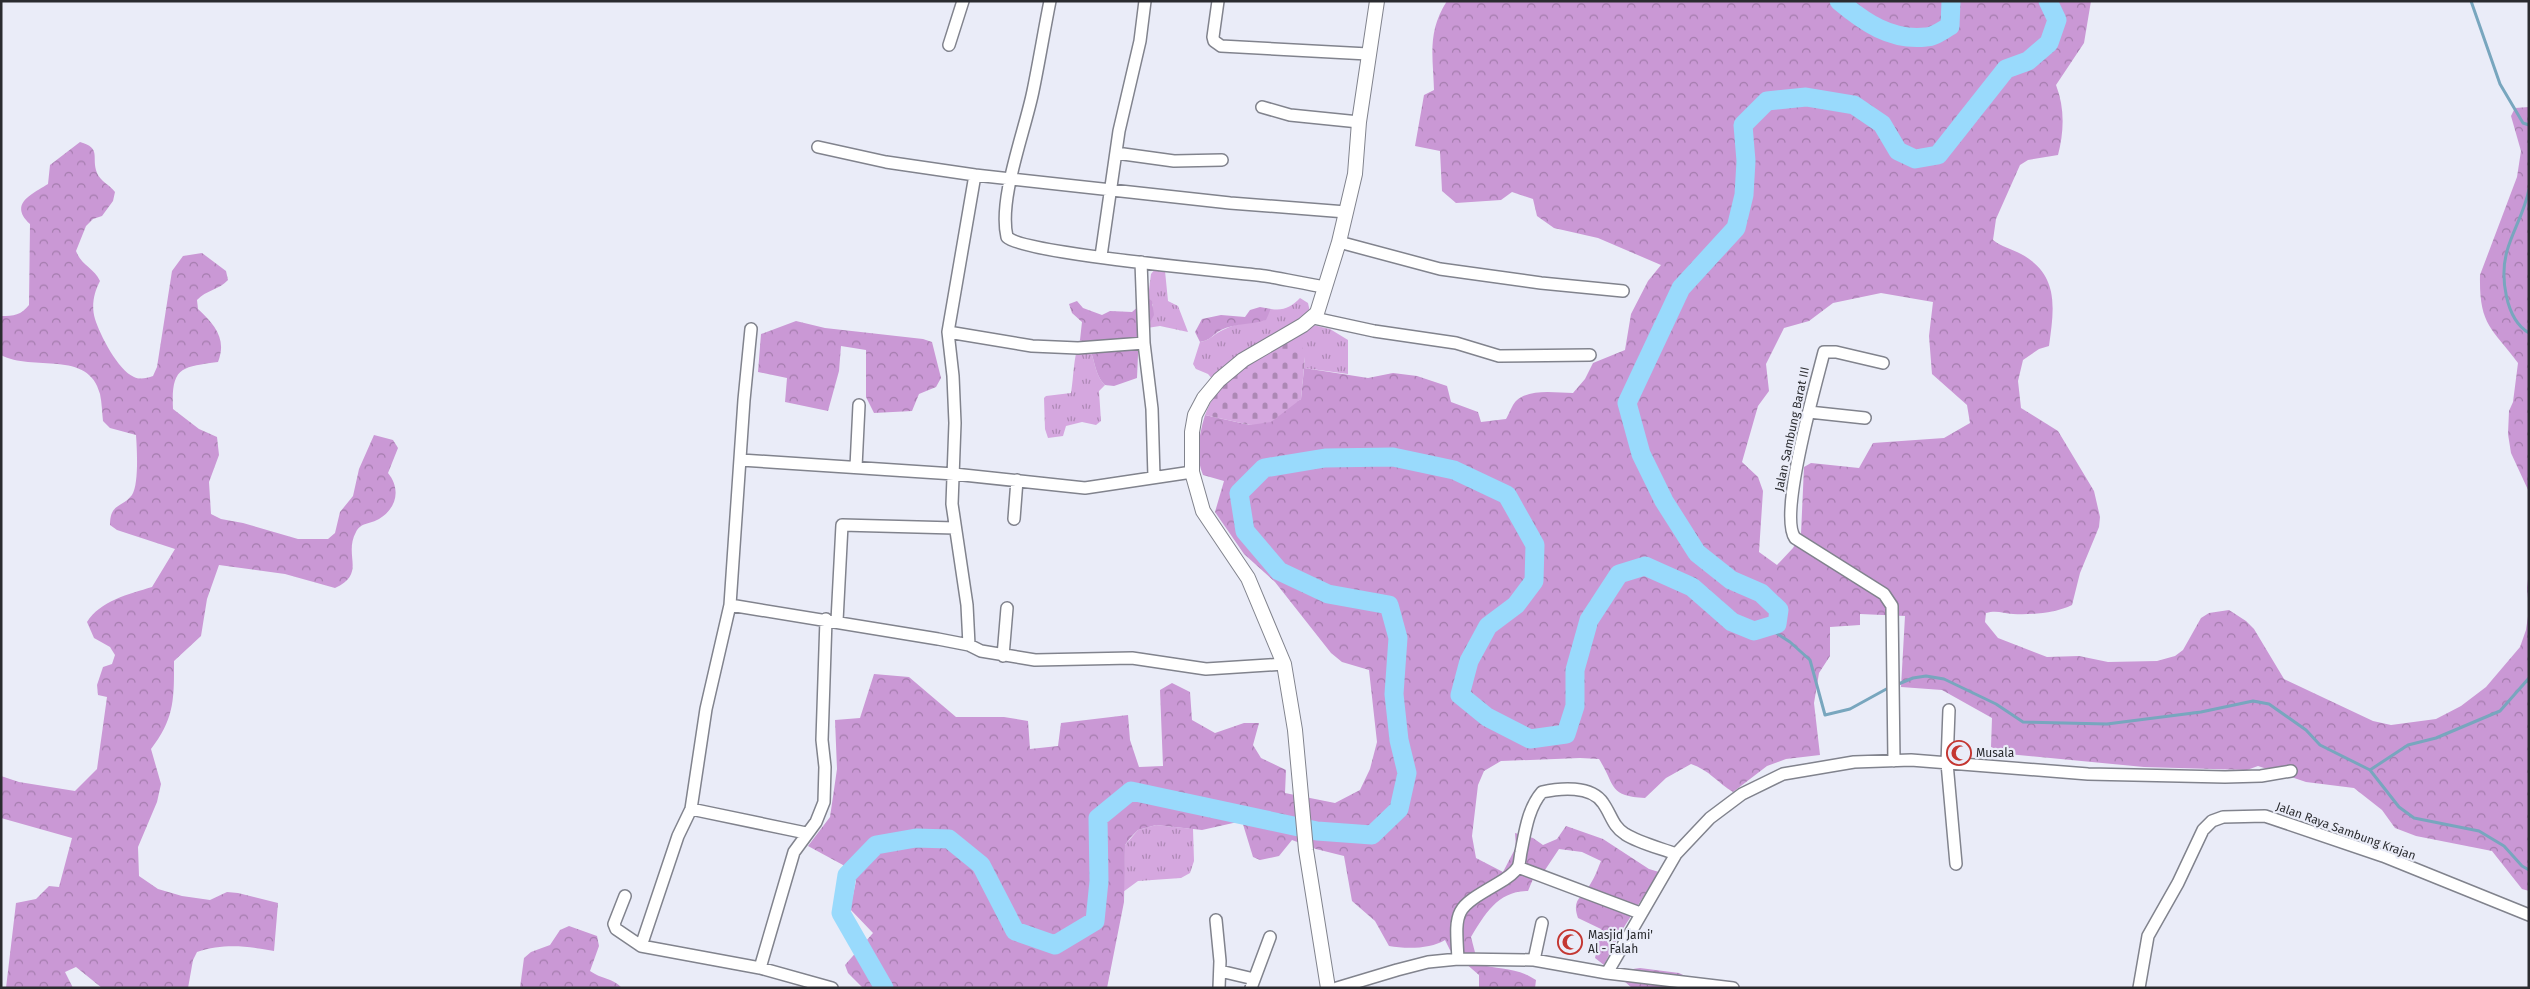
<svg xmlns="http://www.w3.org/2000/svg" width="2530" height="989" viewBox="0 0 2530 989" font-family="'Fira Sans',sans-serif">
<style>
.grass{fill:url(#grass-tufts)}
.forest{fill:url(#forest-crowns);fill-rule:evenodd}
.cemetery{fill:url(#cemetery-stones)}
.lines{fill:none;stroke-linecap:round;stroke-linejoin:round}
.stream{stroke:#78a6be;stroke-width:3}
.river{stroke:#99dafc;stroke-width:19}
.minor-casing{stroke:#81838d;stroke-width:14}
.major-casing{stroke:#81838d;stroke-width:16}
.minor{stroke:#fff;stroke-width:11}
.major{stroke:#fff;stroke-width:14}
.labels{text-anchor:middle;stroke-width:4.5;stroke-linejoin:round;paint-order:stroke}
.street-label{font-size:12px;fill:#2a2b2f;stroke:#eaecf8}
.poi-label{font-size:12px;fill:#2a2b2f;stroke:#eaecf8;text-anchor:start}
</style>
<defs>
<pattern id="grass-tufts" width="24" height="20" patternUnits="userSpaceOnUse" patternTransform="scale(1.25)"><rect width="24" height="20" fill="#d5a7df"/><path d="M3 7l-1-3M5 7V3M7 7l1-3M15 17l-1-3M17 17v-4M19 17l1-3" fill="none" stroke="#ad88b5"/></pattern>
<pattern id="forest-crowns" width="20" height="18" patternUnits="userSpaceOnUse" patternTransform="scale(1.25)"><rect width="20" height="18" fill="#ca98d5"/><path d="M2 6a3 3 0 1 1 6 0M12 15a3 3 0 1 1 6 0" fill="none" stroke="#a47cad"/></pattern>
<pattern id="cemetery-stones" width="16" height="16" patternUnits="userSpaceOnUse" patternTransform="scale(1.25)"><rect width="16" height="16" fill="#d5a7df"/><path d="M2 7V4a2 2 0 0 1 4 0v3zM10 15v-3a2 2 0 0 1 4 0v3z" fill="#ad88b5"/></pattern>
</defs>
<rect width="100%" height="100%" fill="#eaecf8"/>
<path class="grass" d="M1155,269l10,2 3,30 10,5 10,26 -28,-6 -13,2 6,-23 -5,-7 3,-24z
M1300,298l8,5 5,22 17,4 18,11v34l-44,-6 1,-11 -86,30 -11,-13 -12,-5 -3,-5 7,-22c12,-2 14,-9 25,-13 12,-6 27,-7 40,-9l6,-11c13,2 20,-2 29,-11z
M1080,340l7,3c8,13 7,32 18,42l-6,6 2,30 -5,4 -14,-3 -16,4 -3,10 -15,2 -3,-9 -1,-31 2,-2 25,-3c3,-18 2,-35 9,-53z
M1156,825l37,4 1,32 -4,12 -9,5 -43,3 -15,11 2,-47 13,-15z"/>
<path class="forest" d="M1447,1h644l-7,42 -28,42c9,23 8,47 2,70l-30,5 -8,5 -24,54 -3,21c9,7 19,9 28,14 39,21 33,55 28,92l-10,3 -16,11 -5,21 3,27 37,23 36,60 6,26 -1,10 -19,46 -8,32c-16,8 -40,10 -59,9 -10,-1 -17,-4 -27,-1l-1,9 13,16 49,19 32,-1 29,6 49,-1 18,-5 8,-6 18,-32 8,-5 20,-3 17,11 8,8 30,50 89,42 18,4 45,-6 25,-13 25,-19 34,-40 6,-17 3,-21 -2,-21 2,-18v321l-7,-2 -30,-38 -76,-15 -21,-8 -13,-18 -28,-22 -48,-6 -48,-16 -11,4 -103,-3 -136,-13 -17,-7 1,-29 -50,-28 -41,-3 4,-71 -45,-2v11l-30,2v29l-11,17 -5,30 6,52 -34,4 -19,7 -34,26c-15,-9 -24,-22 -42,-28l-25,14 -21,20c-37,-2 -29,-12 -46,-39l-19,-1 -79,3 -17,10 -6,14 -6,51 4,22 27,14 13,-25 -1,-14 18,5 10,7 14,-6 9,-13 37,13 46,30 10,3 -40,63 -15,30 -9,-7 6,-29 -23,-11c-7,-20 5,-20 13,-35 4,-6 7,-15 10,-22l-19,-9 -23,-3 -18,27 -8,3 -5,12c-30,0 -43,23 -57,46l7,27c21,6 39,3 58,16l-1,8h-56v-13l-29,-25 -5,-10c-14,9 -39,9 -56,6l-14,-25 -23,-20 -8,-45 -28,-7 -24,-9 -13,16 -19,4 -7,-3 -11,-36 -40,9 -46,-5 -18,5 -7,7 -6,8 -1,57 -17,86h-244l-15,-15 -3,-8 28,-32 -23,-24 6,-28 -13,-16 -35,-19 22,-29 7,-48 -2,-49 25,-2 14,-44 35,3 47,40h48l24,4 2,28 28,-3 3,-23 67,-8 2,25 9,27 24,-1 -3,-76 12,-7 18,9 2,28 23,13 29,-10h15l-6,22 8,13 25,12 -1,23 50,10 25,-13 10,-21 7,-27 -8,-72 -27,-8 -11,-9 -56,-71 -31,-28 -29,-42 9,-31 -21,-6c-8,-19 -4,-40 2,-60l45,10 51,-26 3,-31 64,10 25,-5 24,3 30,10 4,16 27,10 3,10 25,-3c3,-5 6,-14 10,-18 14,-13 40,-8 57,-8l12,-14 8,-16 32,-13 6,-36 17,-33 13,-16 -63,-27 -44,-10 -17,-12 -4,-17 -21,-7 -11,8 -45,3 -14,-12 -2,-40 -25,-5 9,-51 10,-5c-1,-34 -7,-58 13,-89zM1881,293l52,9 -4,34 3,38 35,31 3,18 -26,15 -71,5 -14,25 -48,-5 -7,4 -3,67 -8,14 -16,17 -18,-13 4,-61 -5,-14 -16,-15 16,-56 11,-15 -3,-27 18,-36 25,-7 24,-18z
M2529,107v385l-18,-39 -3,-19 1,-23 4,-9 5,-39c-27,-36 -39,-38 -38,-88l37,-98 4,-26 -10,-35 4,-8z
M80,142c22,6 11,15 17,31 3,8 13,12 18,19l-2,9 -11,15 -9,3 -7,7 -10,25c5,14 18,17 24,30 -6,11 -9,25 -5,38 5,16 23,51 39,58 6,3 13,1 19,-1l4,-9 15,-96 11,-15 19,-3 24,18 2,9c-9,10 -22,10 -31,20l1,9c17,16 29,30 20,53 -37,5 -47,5 -45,47l26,20 18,8 2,18 -10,27 2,32 10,5 22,4 55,16h30l7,-6 5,-21 13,-16 6,-27 15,-34 19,5 5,8 -10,25c13,16 9,35 -9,46 -8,5 -18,3 -23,13 -13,24 11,41 -21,56l-50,-14 -66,-9 -12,34 -6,37 -27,25c0,37 1,57 -23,88l10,35 -4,18 -19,45 1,29 19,13 24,7 28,4 17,-8 11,1 40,10 -4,48c-27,-5 -50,-8 -77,1l-4,8 -5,28h-86l-26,-21 -11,5 8,16h-67l10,-85 20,-4 13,-13 10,1 13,-49 -71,-20v-42l18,6 56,9 22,-22 10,-72 -9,-2 -1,-10 6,-18 9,-3 3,-9 -5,-8 -16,-9 -7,-16c13,-21 42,-28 65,-35l23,-38 -58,-19 -7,-5c0,-22 12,-17 22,-30 7,-11 5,-46 4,-60l-26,-7 -7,-7c-1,-8 -1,-18 -3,-27 -11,-45 -68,-22 -99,-39v-39c13,0 20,-1 28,-11l1,-81c-22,-20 2,-30 18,-40l2,-19z
M1148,298l4,3 2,14 -7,13 -8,4 -2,46 -23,8 -9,-1c-11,-10 -10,-29 -18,-42l-7,-3 2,-18 -10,-9 -3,-9 8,-3 6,7 19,7 8,-4 22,1z
M1260,307l11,2 -5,11c-15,5 -31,3 -45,10 -9,5 -10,10 -21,12l-5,-10 7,-13 19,-4 24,2 5,-7z
M796,321l29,7 98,11 9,3 9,36 -5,9 -17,7 -7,17 -38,2 -8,-16v-47l-25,-4 -2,25 -11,40 -43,-9 2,-24 -29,-6 3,-38z
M569,926l28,10 2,10 -9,25c11,8 23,7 32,17h-102l4,-30 7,-6 19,-7 10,-15z
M1640,968l39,5 8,4v11h-55l-8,-7c2,-11 5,-12 16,-13z"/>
<path class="cemetery" d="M1288,343l14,4 3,10 -4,42 -30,23 -21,3 -45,-10c11,-32 49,-66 83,-72z"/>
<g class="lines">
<path class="stream" d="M2471,1l29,83 23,39 6,2
M2529,189c-4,22 -16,41 -22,62 -7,25 -2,68 22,82
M1767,627l23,15 20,18 15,55 25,-6 40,-22
M1896,685l17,-7 13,-2 18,3 52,25 27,18 84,2 94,-12 52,-11 16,3 37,26 14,15 50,25 38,-25 28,-7 64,-27 29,-33
M2370,770l29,37 15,11 65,13 25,15 18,20 7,4"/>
<path class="river" d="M1839,1c25,21 52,40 87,36 8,0 17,-7 24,-11l1,-25
M884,988l-43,-75 6,-38 29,-30 40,-7 33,1 32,26 34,66 40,14 40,-24 4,-40 -1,-63 33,-27 186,40 55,4 27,-26 8,-36 -8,-33 -5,-46 4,-56 -9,-33 -61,-11 -49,-23 -34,-40 -6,-38 25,-25 61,-10 68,-1 61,13 53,25 28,50 -1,36 -18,24 -28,21 -19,35 -9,34 27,22 43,22 36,-5 9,-28v-36l14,-50 30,-46 26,-8 47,21 40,35 22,9 23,-7 2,-14 -18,-17 -30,-13 -34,-27 -33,-52 -23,-47 -14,-51 54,-115 55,-60 8,-33 2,-34 -3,-36 24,-24 39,-4 48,8 28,19 16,27 17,8 23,-4 68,-86 22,-8 21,-18 8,-23 -9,-19"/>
<defs>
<path id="minor" d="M1050,1c-6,30 -11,61 -17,90 -8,40 -35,108 -26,146 17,17 221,34 258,39 20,3 40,8 60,11
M1218,1l-5,36 1,4 7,5 147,8
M949,45l14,-44
M1262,107l28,8 69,7
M818,147l68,15 89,13
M1116,153l58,8 48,-1
M1339,242l101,27 101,14 82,8
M1101,256l18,-125 21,-90 5,-40
M1141,262l3,81
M1314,318l60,13 82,12 43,13 91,-1
M948,332l84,14 46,2 66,-5 8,66 2,68
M1883,363l-47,-11h-12c-8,32 -46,163 -29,186l89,56 8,12 2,155
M1809,412l56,6
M741,460l213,14 131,14 107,-16
M856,467l3,-62
M1014,519l3,-39
M730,605l208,34 31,6 12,6 54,9 97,-2 74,11 78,-5
M826,619l-4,121 3,27 -1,35 -8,20 -22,30 -34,116 72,20
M837,621l5,-96 113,3
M969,645l-2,-40 -15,-101 3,-81 -2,-47 -5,-44 27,-157 255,28 116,9
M1003,656l4,-48
M1949,710l-2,53 9,101
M691,809l115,24
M1518,867l122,46
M625,896l-11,28 2,5 25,17 119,22
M1216,920l4,41 -1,27
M641,946l37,-110 13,-27 15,-100 24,-104 14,-205 7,-71
M1458,959c-3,-50 -4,-50 39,-75 7,-4 17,-10 21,-17 2,-4 2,-11 3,-15 4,-20 7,-44 21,-60 18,-4 49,-7 61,11 8,11 10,24 22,31 14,9 35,14 51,20
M1534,960l8,-37
M1220,971l34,8
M1607,973l69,-119 34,-36 32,-24 41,-20 71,-12 57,-2 177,14 137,3 36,-1 30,-5
M1251,988l19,-51
M1337,988l60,-18 31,-8 30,-3 76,1 73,13 126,15
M2139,988l9,-52 30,-53 25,-53 9,-9 11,-4 42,-1 118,40 146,59"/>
<path id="major" d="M1328,988l-22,-138 -11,-120 -11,-66 -36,-86 -45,-67 -11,-39v-40l3,-17 9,-17 15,-18 24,-20 60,-35 14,-12 22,-71 16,-68 4,-52 18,-121"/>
</defs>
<use href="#minor" class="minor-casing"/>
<use href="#major" class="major-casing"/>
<use href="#minor" class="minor"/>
<use href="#major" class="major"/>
</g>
<defs>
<symbol id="mosque-ring" viewBox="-11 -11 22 22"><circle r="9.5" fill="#eaecf8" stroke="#c43631" stroke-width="1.5"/><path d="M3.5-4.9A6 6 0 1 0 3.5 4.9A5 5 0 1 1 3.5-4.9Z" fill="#c43631"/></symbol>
</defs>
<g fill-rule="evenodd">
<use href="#mosque-ring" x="1945" y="739" width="28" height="28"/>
<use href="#mosque-ring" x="1556" y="928" width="28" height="28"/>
</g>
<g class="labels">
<g class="street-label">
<text transform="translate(1792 429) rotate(-78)" y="4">Jalan Sambung Barat III</text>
<text transform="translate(2346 831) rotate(20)" y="4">Jalan Raya Sambung Krajan</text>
</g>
<g class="poi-label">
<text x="1976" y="757">Musala</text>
<text x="1588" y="939">Masjid Jami'<tspan x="1588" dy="14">Al - Falah</tspan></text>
</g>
</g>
<rect width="2530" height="989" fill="none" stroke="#2a2b2f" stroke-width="5"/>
</svg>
